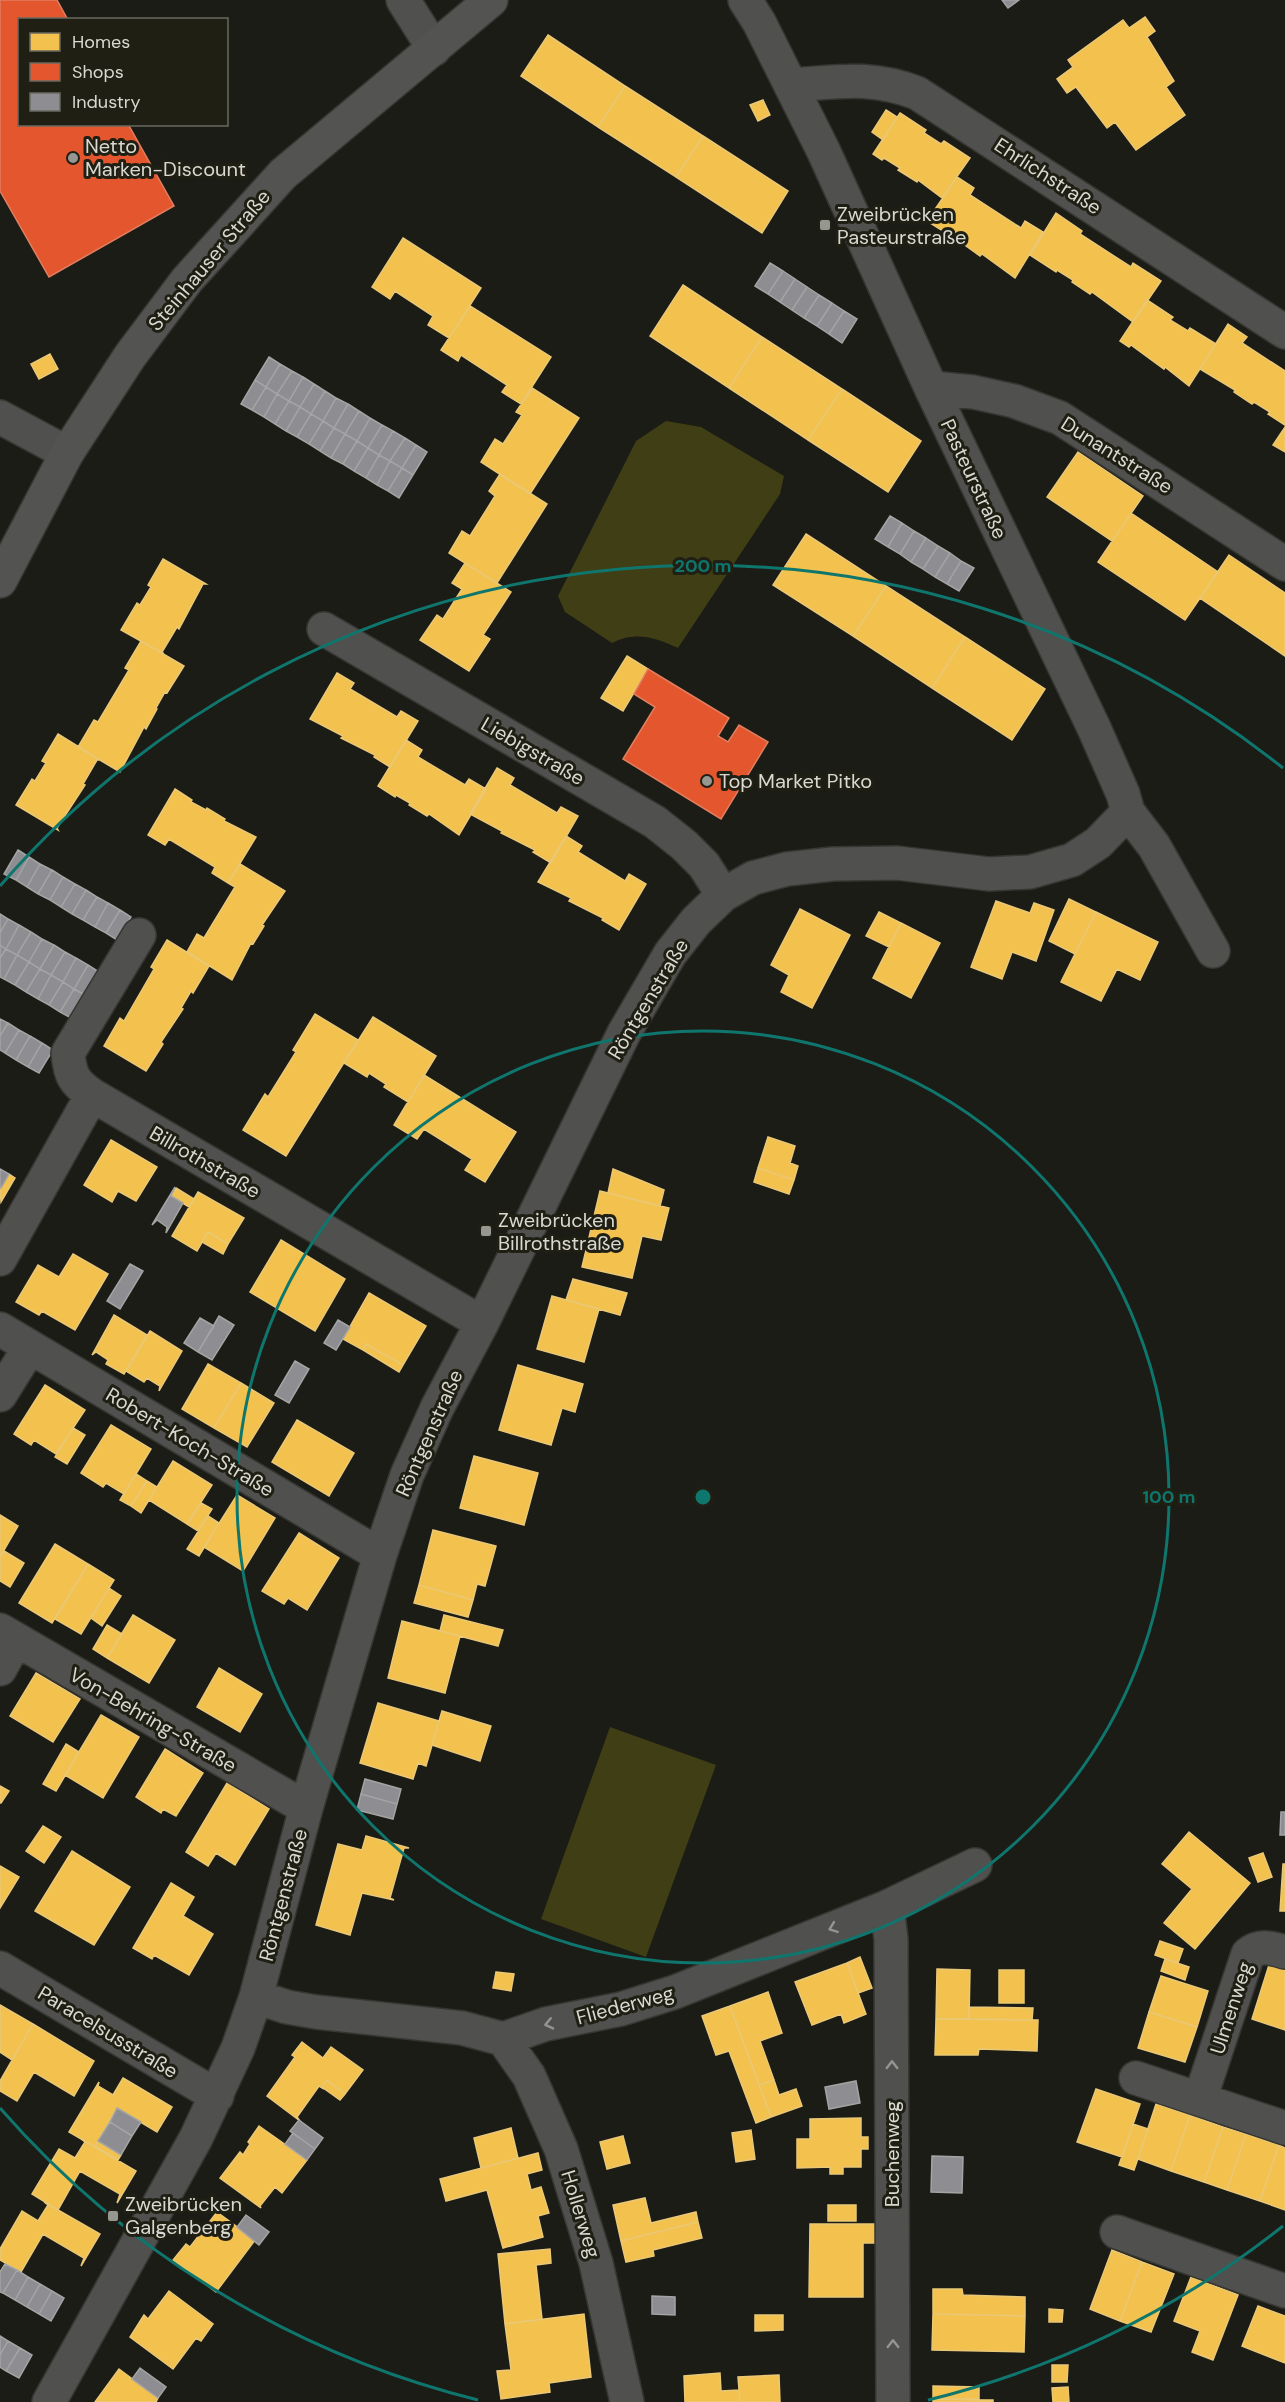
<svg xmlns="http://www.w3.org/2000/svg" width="1285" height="2402" viewBox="0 0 1285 2402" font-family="'DM Sans',sans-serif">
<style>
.green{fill:#3f3e14}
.homes{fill:#f2c14e;stroke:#eac876;stroke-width:1.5}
.shops{fill:#e4572e;stroke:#e17e5f;stroke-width:1.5}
.industry{fill:#8d8d92;stroke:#a4a4a5;stroke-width:1.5}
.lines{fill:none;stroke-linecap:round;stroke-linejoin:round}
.street-casing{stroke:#363632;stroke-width:36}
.secondary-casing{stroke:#363632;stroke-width:36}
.street{stroke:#50504e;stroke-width:33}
.secondary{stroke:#535351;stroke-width:33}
.oneway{stroke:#949490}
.ring{fill:none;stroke:#0f766e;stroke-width:3}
.poi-dot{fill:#979791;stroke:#1f1f14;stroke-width:2}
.labels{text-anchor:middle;stroke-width:6;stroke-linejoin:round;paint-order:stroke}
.poi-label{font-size:20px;fill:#d9d9d2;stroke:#1f1f14;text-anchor:start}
.street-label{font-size:20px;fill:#d9d9d2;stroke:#1f1f14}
.centre{fill:#0f766e;stroke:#1f1f14;stroke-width:3}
.ring-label{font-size:18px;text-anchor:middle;font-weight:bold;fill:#0f766e;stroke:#1f1f14;stroke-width:6;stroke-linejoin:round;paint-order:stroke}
</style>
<rect width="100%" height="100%" fill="#1c1c17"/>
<path class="green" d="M666,421l35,6 83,49 -4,18 -102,154c-23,-11 -43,-17 -66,-5l-47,-31 -7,-16 78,-155z
M610,1727l106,38 -70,192 -105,-38z"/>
<path class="homes" d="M1145,17l10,14 -8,6 27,44 -8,6 19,28 -49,35 -21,-28 -8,6 -31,-41 -9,6 -10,-14 16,-12 -5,-7 55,-40 6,8z
M548,35l77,51 -27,41 -77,-51z
M625,86l78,50 -27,41 -78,-50z
M763,100l7,15 -12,6 -8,-16z
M886,110l11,7 -14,23 -11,-8z
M900,113l26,17 -2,3 17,11 3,-3 26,17 -28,40 -24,-18 -1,2 -19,-12 2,-2 -16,-10 -2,2 -9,-6z
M703,136l85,55 -26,42 -86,-56z
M957,177l17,11 -4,7 51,33 4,-7 18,11 -28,46 -33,-24 -2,2 -18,-13 1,-2 -16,-10 -1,2 -19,-12z
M1056,213l26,18 -2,3 51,33 2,-4 28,18 -28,41 -41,-30 -2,2 -18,-12 1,-2 -16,-10 -1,2 -26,-17z
M403,238l78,50 -32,50 -21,-13 5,-9 -38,-25 -5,8 -18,-12z
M683,285l79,52 -33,51 -79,-52z
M1147,300l26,17 -3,3 18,11 2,-3 26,16 -27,42 -24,-19 -1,2 -33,-24 -2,2 -9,-6z
M470,306l81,51 -30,47 -19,-12 5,-7 -46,-30 -3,6 -17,-11z
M1228,324l19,13 -5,6 43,28v54l-17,-11 2,-2 -16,-10 -2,2 -18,-12 1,-2 -35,-21z
M762,337l80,52 -34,51 -79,-52z
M50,354l8,15 -19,10 -8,-15z
M532,388l47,30 -49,76 -49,-32 14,-23 8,5 19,-29 -6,-3z
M842,389l79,52 -33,51 -80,-52z
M1285,427v25l-12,-7z
M1078,452l65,44 -31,45 -65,-44z
M500,474l47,30 -50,79 -48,-30 13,-22 8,5 25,-40 -6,-5z
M1131,513l87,59 -33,48 -87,-58z
M806,534l80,52 -33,50 -80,-51z
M1229,555l56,38v63l-85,-58z
M163,559l43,25h-3l-24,45 -2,-2 -15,25 2,2 -43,-24 16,-27 3,2 11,-18 -3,-2z
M465,563l46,29 -28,43 7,4 -21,32 -49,-31 17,-25 6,4 19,-30 -10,-6z
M886,586l79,51 -33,51 -79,-52z
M965,637l80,52 -33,51 -80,-52z
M141,641l43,25 -17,27 -2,-1 -9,16 1,1 -11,20 -2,-2 -24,45 -42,-25 16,-27 4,2 31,-52 -4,-2z
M627,656l21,13 -25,42 -22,-13z
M337,673l17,10 -4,6 47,28 4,-6 17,10 -28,46 -16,-10 1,-2 -34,-17 2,-2 -33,-17z
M58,734l42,26h-3l-14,24 2,1 -28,43 1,2 -42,-25 16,-26 3,2 11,-18 -4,-2z
M406,740l16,10 -4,7 47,28 4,-6 17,10 -27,46 -30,-21 -2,2 -18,-11 1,-2 -14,-8 -1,2 -17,-11z
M497,768l17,10 -4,7 47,28 4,-6 17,9 -27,47 -18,-11 2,-2 -34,-17 1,-2 -32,-17z
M175,789l17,11 -1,2 15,8 1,-2 18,11 -1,2 32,16 -28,46 -16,-10 3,-6 -46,-28 -4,6 -17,-10z
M566,836l16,10 -4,6 47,29 4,-7 17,10 -27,46 -17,-10 1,-2 -34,-17 2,-3 -33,-16z
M240,864l45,27 -23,34 2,1 -11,18 -2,-1 -19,37 -45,-28 10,-18 7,4 31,-51 -7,-4z
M1069,899l27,13 -21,42 -26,-13z
M996,901l34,12 4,-10 20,7 -18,51 -24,-9 -10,27 -31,-12z
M800,909l50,26 -38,73 -31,-16 8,-17 -18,-10z
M879,912l22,11 -12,24 -23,-11z
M1096,912l62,30 -18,38 -23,-11 -16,32 -40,-19z
M901,923l39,20 -29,55 -38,-20z
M167,940l42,26 -16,27 -2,-2 -10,17 2,1 -22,33 2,2 -17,27 -42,-25 16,-28 4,3 30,-52 -3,-2z
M315,1014l43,26 -72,116 -43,-26 22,-36 3,3 28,-45 -3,-2z
M373,1017l63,39 -28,46 -24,-15 2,-3 -17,-11 -2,4 -23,-14z
M424,1075l92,57 -31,50 -20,-12 7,-11 -48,-30 -7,10 -23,-14z
M768,1137l27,9 -5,17 8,3 -4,14 -36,-12z
M111,1140l46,27 -21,34 -18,-10 -6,11 -28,-17z
M758,1168l36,12 -5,14 -35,-12z
M613,1169l51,21 -4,16 -52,-13z
M9,1174l6,4 -14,24 -1,-14z
M176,1188l18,11 -5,8 -18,-11z
M600,1191l69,17 -8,32 -19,-4 -10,42 -50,-11z
M198,1192l46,26 -16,26 -20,-12 -11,19 -25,-15z
M208,1232l20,12 -5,10 -21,-12z
M281,1240l64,39 -30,52 -65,-39z
M73,1254l35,20 -33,56 -33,-19 -3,4 -23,-13 22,-37 21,12z
M573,1279l54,14 -7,22 -54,-15z
M369,1293l57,33 -23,39 -37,-21 -3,6 -20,-11z
M552,1296l47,13 -15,53 -47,-13z
M114,1315l33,20 -23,39 -18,-10 2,-4 -12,-8 -4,3z
M150,1331l32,20 -23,40 1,-5 -13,-8 -3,4 -18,-11z
M366,1344l37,21 -4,7 -36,-22z
M208,1364l33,19 -27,45 -32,-19z
M518,1365l65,19 -8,28 -13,-4 -11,37 -52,-15z
M241,1383l33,20 -27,44 -33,-19z
M45,1385l40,25 -29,44 -22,-14 -3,5 -17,-11z
M297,1420l57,33 -25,43 -57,-34z
M111,1425l40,24 -27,45 -18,-11 -3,4 -22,-14z
M73,1428l12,7 -18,29 -12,-7z
M474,1456l64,17 -14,52 -64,-17z
M173,1461l39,24 -25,39 -38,-24z
M136,1474l11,7 -16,25 -11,-6z
M147,1481l10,6 -16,26 -10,-7z
M237,1495l38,23 -32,53 -39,-24z
M201,1503l11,6 -14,22 -11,-7z
M0,1515l18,11 -18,31z
M208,1516l11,7 -20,33 -12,-7z
M433,1530l63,16 -11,40 -8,-2 -4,16 -54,-15z
M299,1533l40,25 -32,52 -19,-12 -4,6 -22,-13z
M55,1544l33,20 -36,59 -33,-20z
M4,1551l20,12 -14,24 -10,-6v-24z
M88,1564l26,16 -33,54 -26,-15z
M419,1585l54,15 -5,17 -54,-14z
M109,1588l12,8 -19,30 -11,-8z
M133,1615l42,25 -26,43 -42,-25z
M444,1615l59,15 -5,16 -58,-15z
M402,1621l58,15 -15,57 -57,-15z
M107,1625l15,9 -15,24 -14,-9z
M219,1668l43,26 -22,38 -43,-25z
M36,1673l44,26 -27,43 -43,-26z
M378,1703l61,18 -13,45 -8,-3 -5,16 -53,-16z
M442,1711l49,15 -11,35 -48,-16z
M101,1715l38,22 -36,61 -38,-23z
M66,1744l13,8 -23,39 -13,-7z
M165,1749l38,24 -27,43 -13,-7 -2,4 -25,-16z
M227,1783l42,26 -34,56 -19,-12 -8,13 -22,-14z
M0,1786l9,5 -8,12h-1z
M43,1826l18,11 -17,26 -18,-12z
M1189,1832l61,51 -55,66 -31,-26 28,-34 -30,-25z
M366,1836l43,12h-5l-14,50 4,2 -32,-7 -12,42 -34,-10 22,-81 24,6z
M72,1851l58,36 -36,58 -59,-34z
M1263,1853l9,24 -14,5 -9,-24z
M1283,1864h2v47h-5z
M0,1866l19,11 -19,31z
M171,1883l23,14 -11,19 30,18 -24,41 -35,-20 -2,4 -19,-11z
M1160,1941l23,8 -5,14 -23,-8z
M860,1957l12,31 -14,5 -11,-30z
M1165,1959l24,8 -4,13 -24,-9z
M847,1963l19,51 -22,9 -3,-9 -29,11 -17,-43z
M1269,1965l16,5v60l-33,-11z
M937,1969l33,1 -1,49h-33z
M999,1970h25v33h-25z
M496,1972l18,2 -3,17 -18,-3z
M1161,1976l47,15 -11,36 -48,-15z
M768,1992l14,41 -22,8 14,39 -15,5 -29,-79z
M0,2005l33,19 -21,36 -12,-8z
M730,2006l41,111 -15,6 -27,-72 -13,4 -14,-39z
M969,2007l64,1 -1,12 -63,-1z
M1149,2012l48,15 -12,35 -47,-14z
M936,2019l102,1 -1,31 -58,-2 -1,6h-43z
M33,2024l61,37 -20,35 -40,-24 -17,29 -17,-10v-10z
M302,2042l21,16 8,-11 32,23 -18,24 -18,-14 -5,7 2,2 -5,-3 -22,31 3,4 -33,-25 28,-39 -3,-2z
M123,2078l49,29 -15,25 -40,-24 -22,38 7,5 -33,-19 30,-50 -1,4 15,9z
M327,2080l18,14 -5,6 -18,-13z
M774,2080l5,15 17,-6 6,17 -31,11 -12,-32z
M1096,2089l44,15 -18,53 -45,-15z
M1156,2104l34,11 -19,56 -33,-12z
M1190,2115l33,12 -19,55 -33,-11z
M861,2118v19h7v12h-7v18h-18v7h-13v-7l-33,1v-29h13v-20z
M1133,2124l15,5 -14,41 -15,-5z
M259,2126l48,34 -25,33 -7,-6 -15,19 1,2 -41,-30 20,-26 3,3 7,-11 -2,-2z
M1223,2127l23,7 -19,56 -23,-8z
M511,2128l7,30 -37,10 -7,-30z
M751,2130l4,29 -19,3 -4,-29z
M1246,2134l33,11 -19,56 -33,-11z
M623,2136l7,27 -23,6 -7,-27z
M81,2139l55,32 -19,32 3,-9 -40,-23 -22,39 -26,-16 27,-45 16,9 10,-16z
M98,2141l23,14 -3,5 -23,-14z
M1279,2145l6,3v62l-25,-9z
M538,2153l4,17 -15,4 4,16 10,-3 8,26 -11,3 5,21 -40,11 -16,-58 -41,11 -6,-22z
M645,2198l6,25 45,-11 2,10 -77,19 -8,-36z
M44,2202l56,32 -19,32 3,-8 -41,-24 -22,38 -21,-12v-11l22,-38 16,10 10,-16z
M828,2205h28v16h-28z
M217,2212l38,28 -39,52 -43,-32 13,-16 4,3z
M698,2222l4,16 -49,12 1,6 -28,6 -5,-21z
M810,2224h68v19h-15v54h-54z
M550,2249l1,14 -15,2 6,54 -37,5 -7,-70z
M1112,2250l30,12 -22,59 -30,-12z
M1142,2262l32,12 -23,58 -31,-11z
M1191,2277l47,18 -25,65 -21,-8 8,-21 -26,-10z
M933,2289h29l1,6 62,2v19l-92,-2z
M169,2291l44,33 -12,17 -5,-3 -23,31 -43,-32 14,-22 4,4z
M1258,2306l27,10v47l-43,-17z
M1049,2309l14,1 -1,12h-13z
M584,2314l7,63 -42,6 1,9 -49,7 -4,-28 14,-1 -6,-46z
M933,2314l92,2 -1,36 -92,-2z
M755,2315h28v15l-28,1z
M1052,2365h16l-1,17h-15z
M119,2369l39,29 -2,4h-61z
M720,2373l1,18 18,-1 1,12h-55l-1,-26z
M779,2375l1,27h-40l-2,-25z
M933,2386l46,1v12h-46z
M1068,2387l1,15h-16l-1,-14z
M933,2399l60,1v2h-60z"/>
<path class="shops" d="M0,0h57l11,20h-48v104h108l46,82 -125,71 -49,-86z
M648,669l81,49 -11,18 10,6 11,-17 29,17 -47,77 -98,-60 32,-52 -21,-13z"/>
<path class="industry" d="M1002,0h17l-11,8z
M770,263l13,8 -15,23 -13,-8z
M783,271l12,8 -15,23 -12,-8z
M795,279l12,8 -15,23 -12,-8z
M807,287l12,8 -15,23 -12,-8z
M819,295l13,8 -15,23 -13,-8z
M832,303l12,8 -15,23 -12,-8z
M844,311l13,8 -15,24 -13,-9z
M269,357l11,7 -14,23 -11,-7z
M280,364l12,7 -15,23 -11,-7z
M292,371l11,6 -14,24 -12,-7z
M303,377l11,7 -14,23 -11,-6z
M255,380l11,7 -14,23 -11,-6z
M314,384l11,7 -14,23 -11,-7z
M266,387l11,7 -13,23 -12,-7z
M325,391l11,7 -13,23 -12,-7z
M277,394l12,7 -14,23 -11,-7z
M336,398l12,6 -14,24 -11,-7z
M289,401l11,6 -14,24 -11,-7z
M348,404l11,7 -14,23 -11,-6z
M300,407l11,7 -14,23 -11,-6z
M359,411l11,7 -13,23 -12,-7z
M311,414l12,7 -14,23 -12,-7z
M370,418l12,7 -14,23 -11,-7z
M323,421l11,7 -14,23 -11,-7z
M382,425l11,6 -14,24 -11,-7z
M334,428l11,6 -14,24 -11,-7z
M393,431l12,7 -15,23 -11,-6z
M345,434l12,7 -14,23 -12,-6z
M405,438l11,7 -14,23 -12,-7z
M357,441l11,7 -14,23 -11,-7z
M416,445l11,7 -14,23 -11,-7z
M368,448l11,7 -13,23 -12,-7z
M379,455l11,6 -13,24 -11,-7z
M390,461l12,7 -14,23 -11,-6z
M402,468l11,7 -14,23 -11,-7z
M890,516l12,7 -14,24 -13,-8z
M902,523l12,8 -14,23 -12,-7z
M914,531l12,7 -15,24 -11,-8z
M926,538l12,8 -15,23 -12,-7z
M938,546l12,7 -15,24 -12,-8z
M950,553l11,8 -14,23 -12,-7z
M961,561l13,7 -15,23 -12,-7z
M18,850l11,7 -13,23 -12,-6z
M29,857l11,7 -13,23 -11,-7z
M40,864l12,6 -14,24 -11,-7z
M52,870l11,7 -13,23 -12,-6z
M63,877l12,7 -14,23 -11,-7z
M75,884l11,6 -14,24 -11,-7z
M86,890l11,7 -14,23 -11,-6z
M97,897l11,6 -13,24 -12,-7z
M108,903l12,7 -14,23 -11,-6z
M120,910l11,7 -14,23 -11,-7z
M0,914l8,5 -8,14z
M8,919l11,6 -13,24 -6,-4v-12z
M19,925l12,7 -14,23 -11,-6z
M31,932l11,7 -13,23 -12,-7z
M42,939l12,6 -14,24 -11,-7z
M0,945l6,4 -6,9z
M54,945l11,7 -14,23 -11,-6z
M6,949l11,6 -13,24 -4,-2v-19z
M65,952l11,6 -13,24 -12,-7z
M17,955l12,7 -14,23 -11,-6z
M76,958l12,7 -14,24 -11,-7z
M29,962l11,7 -14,23 -11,-7z
M88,965l11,7 -14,23 -11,-6z
M40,969l11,6 -13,24 -12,-7z
M51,975l12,7 -14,23 -11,-6z
M63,982l11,7 -14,23 -11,-7z
M74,989l11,6 -14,23 -11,-6z
M0,1019l8,4 -8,13z
M8,1023l11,7 -14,23 -5,-3v-14z
M19,1030l11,6 -14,24 -11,-7z
M30,1036l12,7 -14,24 -12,-7z
M42,1043l11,7 -14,23 -11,-6z
M0,1169l9,5 -8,14h-1z
M175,1187l-4,9 12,7 -17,30 1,-6 -10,-7 -5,5z
M130,1264l13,7 -23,38 -13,-8z
M219,1316l15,9 -22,35 -14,-8z
M200,1318l14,8 -16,26 -14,-9z
M338,1320l12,7 -14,23 -12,-7z
M295,1361l14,8 -20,34 -14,-8z
M365,1779l36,10 -4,15 -36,-10z
M361,1794l36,10 -4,15 -36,-9z
M1281,1812h4v23h-5z
M856,2081l4,22 -31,6 -4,-22z
M117,2108l24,14 -9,14 -22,-14z
M299,2120l24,18 -8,11 -25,-18z
M110,2122l22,14 -11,19 -23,-14z
M293,2133l22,16 -8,11 -22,-16z
M932,2156l31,1 -1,36 -31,-1z
M246,2215l23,17 -10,13 -22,-18z
M5,2264l12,6 -14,23 -3,-1v-20z
M17,2270l11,7 -13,23 -12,-7z
M28,2277l12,7 -13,23 -12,-7z
M40,2284l12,7 -13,23 -12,-7z
M52,2291l12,7 -13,23 -12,-7z
M652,2296l23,1v18l-23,-1z
M0,2336l8,5 -8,14z
M8,2341l12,7 -14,23 -6,-4v-12z
M20,2348l12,7 -13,23 -13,-7z
M140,2368l26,19 -8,11 -26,-19z"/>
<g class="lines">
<defs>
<path id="street" d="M403,0l31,49
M745,0l14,22 65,130 107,236 163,340 29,66 5,18 26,34 59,105
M791,85c47,-3 80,-10 126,8l368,239
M931,388l42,4 41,9 46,17 225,146
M0,417l67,36
M324,629l331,193 29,23 20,20 19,30
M139,935l-71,118c2,23 6,29 24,42l390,228
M0,1259l92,-164
M0,1329l380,226
M0,1395l30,-48
M0,1630l306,178
M0,1669l16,-29
M887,1907l4,32 2,463
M0,1968l217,128
M256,1997l31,10 29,5 146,16 41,11 43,-15 75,-15 54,-17 212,-85 88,-42
M503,2039l26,37 32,73 35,114 31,139
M1136,2078l149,50
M1200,2099l48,-145c12,-10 23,-6 37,-2
M1117,2232l168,59
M49,2402l147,-264 42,-90 18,-51 50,-189 74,-253 27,-80 30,-67 45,-85 142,-290 46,-79 26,-33 27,-26 30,-17 34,-9 46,-5 64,-1 92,11 41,-2 42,-12 26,-17 30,-31"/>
<path id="secondary" d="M0,581l67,-128 63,-97 57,-76 96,-106 208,-174"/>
</defs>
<use href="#street" class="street-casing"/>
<use href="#secondary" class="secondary-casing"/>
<use href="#street" class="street"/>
<use href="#secondary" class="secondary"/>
</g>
<defs><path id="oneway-chevron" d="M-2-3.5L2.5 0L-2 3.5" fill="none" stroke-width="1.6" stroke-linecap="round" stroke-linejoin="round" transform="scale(1.5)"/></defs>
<g class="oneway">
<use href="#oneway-chevron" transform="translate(833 1928) rotate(159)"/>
<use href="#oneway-chevron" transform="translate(549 2024) rotate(167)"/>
<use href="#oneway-chevron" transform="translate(892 2065) rotate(-90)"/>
<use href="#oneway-chevron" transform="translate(893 2344) rotate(-90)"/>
</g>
<g class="ring">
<circle cx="703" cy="1497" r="466"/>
<path d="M1283 2226A931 931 0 0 1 928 2400M478 2400A931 931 0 0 1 0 2108M0 886A931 931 0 0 1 1283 768"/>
</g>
<g class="poi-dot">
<circle cx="73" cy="158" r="6"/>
<rect x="819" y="219" width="12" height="12" rx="3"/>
<circle cx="707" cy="781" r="6"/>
<rect x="480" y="1225" width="12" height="12" rx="3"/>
<rect x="107" y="2210" width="12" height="12" rx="3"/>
</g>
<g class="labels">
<g class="poi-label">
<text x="85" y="153">Netto<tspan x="85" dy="23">Marken-Discount</tspan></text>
<text x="837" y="221">Zweibrücken<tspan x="837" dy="23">Pasteurstraße</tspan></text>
<text x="719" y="788">Top Market Pitko</text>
<text x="498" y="1227">Zweibrücken<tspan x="498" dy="23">Billrothstraße</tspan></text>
<text x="125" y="2211">Zweibrücken<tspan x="125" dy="23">Galgenberg</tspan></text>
</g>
<g class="street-label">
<text transform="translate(1048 176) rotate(33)" y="7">Ehrlichstraße</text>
<text transform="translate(209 260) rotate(-50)" y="7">Steinhauser Straße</text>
<text transform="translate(1117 455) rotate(32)" y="7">Dunantstraße</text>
<text transform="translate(974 479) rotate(65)" y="7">Pasteurstraße</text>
<text transform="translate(533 751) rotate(30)" y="7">Liebigstraße</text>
<text transform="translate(648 999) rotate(-59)" y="7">Röntgenstraße</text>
<text transform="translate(205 1162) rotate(30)" y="7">Billrothstraße</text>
<text transform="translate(429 1433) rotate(-66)" y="7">Röntgenstraße</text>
<text transform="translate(190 1442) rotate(31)" y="7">Robert-Koch-Straße</text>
<text transform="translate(153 1720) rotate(30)" y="7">Von-Behring-Straße</text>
<text transform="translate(283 1895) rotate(-75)" y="7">Röntgenstraße</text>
<text transform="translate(625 2005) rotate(-15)" y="7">Fliederweg</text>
<text transform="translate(1231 2008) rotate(-72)" y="7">Ulmenweg</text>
<text transform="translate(108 2032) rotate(31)" y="7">Paracelsusstraße</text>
<text transform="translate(892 2154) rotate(-90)" y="7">Buchenweg</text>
<text transform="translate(581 2214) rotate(73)" y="7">Hollerweg</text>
</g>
</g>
<circle cx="703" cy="1497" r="9" class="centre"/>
<g class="ring-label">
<text x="703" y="572">200 m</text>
<text x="1169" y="1503">100 m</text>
</g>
<rect x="18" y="18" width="210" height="108" fill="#1f1f14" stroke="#696960" stroke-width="1.5"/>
<rect x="30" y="33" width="30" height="18" fill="#f2c14e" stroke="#696960" stroke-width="1.5"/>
<text x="72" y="48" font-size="18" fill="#d9d9d2">Homes</text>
<rect x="30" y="63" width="30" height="18" fill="#e4572e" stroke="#696960" stroke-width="1.5"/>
<text x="72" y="78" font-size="18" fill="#d9d9d2">Shops</text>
<rect x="30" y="93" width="30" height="18" fill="#8d8d92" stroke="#696960" stroke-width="1.5"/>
<text x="72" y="108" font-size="18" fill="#d9d9d2">Industry</text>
</svg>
